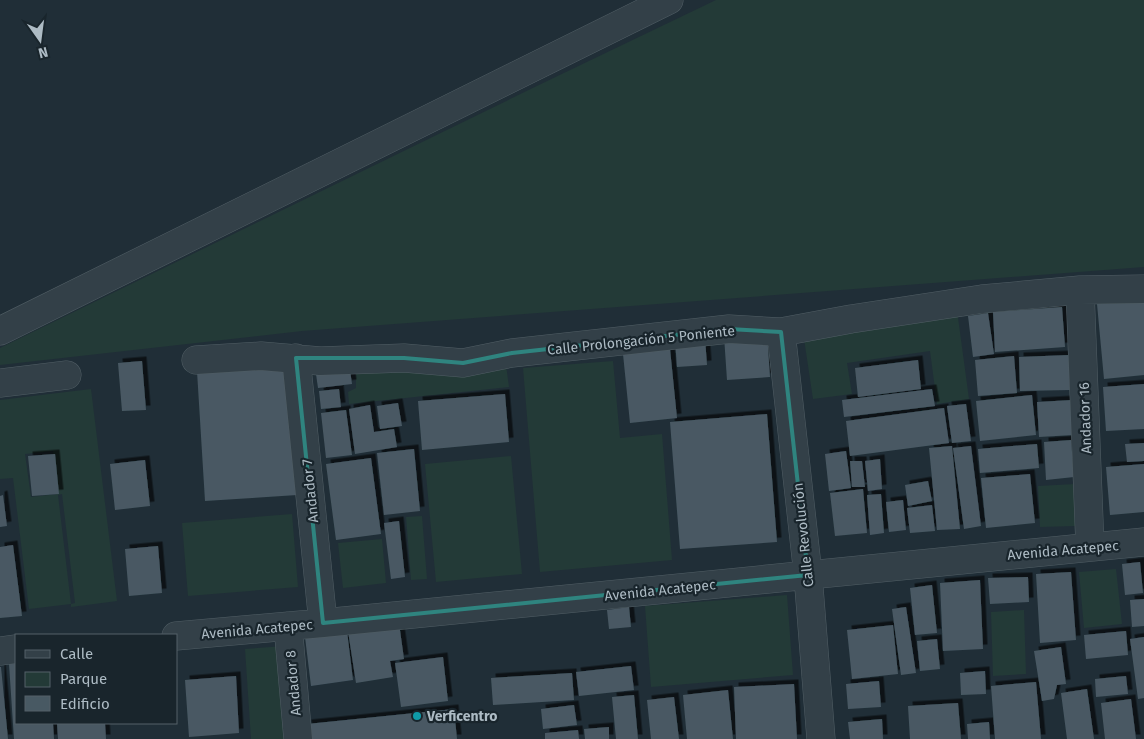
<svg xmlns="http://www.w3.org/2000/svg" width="1144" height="739" viewBox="0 0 1144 739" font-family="'Fira Sans',sans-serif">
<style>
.green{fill:#233a37;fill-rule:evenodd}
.building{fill:#485963;filter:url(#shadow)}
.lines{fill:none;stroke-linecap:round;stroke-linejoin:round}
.minor-casing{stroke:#515e65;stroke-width:29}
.tertiary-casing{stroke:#515e65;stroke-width:29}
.minor{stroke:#334048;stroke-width:28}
.tertiary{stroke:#334048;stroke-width:28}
.marked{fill:none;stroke:#2f847f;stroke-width:4;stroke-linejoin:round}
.culture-dot{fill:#0f9aa8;stroke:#19252c;stroke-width:2}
.labels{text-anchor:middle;stroke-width:4.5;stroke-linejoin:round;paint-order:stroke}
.street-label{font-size:14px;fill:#adbbc4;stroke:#19252c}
.poi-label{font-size:14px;font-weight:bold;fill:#adbbc4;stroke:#19252c;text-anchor:start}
</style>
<defs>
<filter id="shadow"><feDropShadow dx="4.5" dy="-4.5" stdDeviation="0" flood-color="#0009"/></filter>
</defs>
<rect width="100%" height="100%" fill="#202e37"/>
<path class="green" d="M716,0h428v267l-842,64 -302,34v-17l541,-264z
M957,310l12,89 -32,5 -7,-53 -83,12 5,31 -39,5 -10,-67z
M613,361l7,77 42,-4 10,126 -132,12 -17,-204z
M506,365l3,22 -160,17 -1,-12 8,-4v-18z
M91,389l26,212 -46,6v-3l-42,5 -16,-131 -13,1v-79zM53,451l5,43 -27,3 -6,-43zM62,494l13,109 -4,1 -13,-109z
M511,456l11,118 -86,8 -11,-118z
M1075,484l1,42 -36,1 -2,-41z
M292,514l6,73 -110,9 -6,-73z
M422,516l5,63 -16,1 -5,-63z
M382,539l4,44 -43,5 -5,-45z
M1116,569l6,55 -38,4 -5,-56z
M787,595l6,80 -142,12 -6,-81z
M1024,610l2,64 -33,2 -2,-64z
M284,646l5,93h-38l-6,-90z"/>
<path class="building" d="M1144,300v75l-40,4 -7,-75z
M1062,307l3,40 -70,5 -2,-40z
M988,313l6,41 -21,3 -5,-41z
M767,333l3,44 -43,3 -3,-44z
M705,338l2,27 -30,2 -2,-27z
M670,349l7,69 -47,5 -7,-69z
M1069,355l1,35 -50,1 -1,-34z
M1014,356l3,37 -39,3 -3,-36z
M918,360l3,29 -63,8 -3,-29z
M142,361l4,49 -24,1 -4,-48z
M289,365l8,130 -92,6 -8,-130z
M350,370l2,14 -34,4 -2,-14z
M1144,384v45l-38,2 -3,-44z
M339,389l2,18 -20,2 -2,-18z
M932,389l3,17 -91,11 -2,-17z
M505,394l4,48 -87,8 -4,-49z
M1032,395l4,40 -56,6 -4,-40z
M1072,400l1,35 -34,2 -2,-35z
M398,403l4,23 -22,3 -3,-23z
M966,404l5,37 -19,2 -5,-37z
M370,405l4,27 20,-3 3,18 -42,7 -6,-45z
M944,408l5,35 -99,13 -4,-35z
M346,410l6,45 -26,3 -5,-45z
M767,414l10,128 -97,7 -10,-127z
M1071,440l3,37 -28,3 -2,-38z
M1144,443v18l-17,1 -2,-18z
M1037,444l2,24 -59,5 -2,-24z
M952,446l8,83 -23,1 -8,-82z
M971,446l10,80 -17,3 -11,-81z
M414,449l6,62 -36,4 -7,-62z
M846,451l5,37 -22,3 -4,-37z
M55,454l4,40 -27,2 -4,-40z
M371,458l10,76 -45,6 -10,-76z
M880,459l2,30 -14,2 -3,-30z
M145,460l5,46 -35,4 -5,-46z
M850,461h12l3,26h-13z
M1144,464v48l-34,3 -4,-48z
M1030,474l5,49 -49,5 -5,-50z
M928,481l4,20 -24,5 -3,-21z
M863,489l4,44 -32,3 -5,-43z
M881,494l3,39 -14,2 -3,-40z
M3,495l4,31 -7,1v-31z
M903,500l3,30 -17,2 -3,-30z
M932,505l3,26 -25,2 -3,-25z
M399,521l6,56 -14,2 -7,-56z
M13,545l9,71 -22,2v-71z
M158,546l4,47 -33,3 -4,-47z
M1140,562l3,31 -18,2 -3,-31z
M1071,572l5,68 -36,3 -4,-69z
M1028,577l1,25 -39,2 -2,-26z
M980,580l3,69 -40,2 -3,-68z
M932,585l5,48 -22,2 -5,-47z
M1144,599v27l-12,1 -2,-27z
M629,607l2,20 -22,2 -2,-19z
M906,607l10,66 -15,2 -9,-66z
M399,623l5,36 -14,2 3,16 -37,6 -8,-52z
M893,625l5,49 -46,5 -5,-49z
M347,631l6,49 -42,6 -6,-49z
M1126,631l2,24 -42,4 -2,-24z
M1144,637v61l-6,1 -8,-60z
M937,639l3,30 -20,2 -3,-30z
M1061,647l5,37 -9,1 -3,14 -12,2 -8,-50z
M443,657l5,44 -47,6 -6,-44z
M16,663v60h37l1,16h-40l-5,-75z
M631,666l3,24 -55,6 -3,-24z
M0,667h1l7,72h-8z
M985,671l1,23 -25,1 -1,-22z
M572,673l2,27 -81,5 -2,-27z
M236,676l3,57 -50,4 -4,-57z
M1126,676l2,18 -32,3 -1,-18z
M879,681l2,26 -33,2 -2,-25z
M1036,682l5,57h-46l-4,-53z
M794,684l3,55h-61l-2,-52z
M1087,689l7,50h-27l-6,-46z
M728,690l5,49h-46l-4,-44z
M634,695l4,44h-22l-4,-42z
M674,697l5,42h-28l-4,-39z
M1131,699l5,40h-31l-4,-36z
M958,703l3,36h-51l-2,-33z
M574,705l3,20 -34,4 -2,-20z
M454,709l3,30h-148l-2,-15z
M882,719l1,20h-33l-2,-17z
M989,722l1,17h-22l-1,-15z
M57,723h48l1,16h-48z
M609,727v12h-24l-1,-10z
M578,730l1,9h-34v-6z"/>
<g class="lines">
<defs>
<path id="minor" d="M1080,290l10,257
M781,332l27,243 13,164
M296,358l27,265
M196,360l65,-4 59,5 84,-3 59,5 49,-10 217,-24 52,3 70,-13 131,-20 98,-9 64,-1
M0,383l67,-8
M288,626l10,113
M176,636l147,-13 821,-81
M0,651l16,-2"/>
<path id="tertiary" d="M0,331l669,-331"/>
</defs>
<use href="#minor" class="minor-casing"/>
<use href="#tertiary" class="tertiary-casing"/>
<use href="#minor" class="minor"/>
<use href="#tertiary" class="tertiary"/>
</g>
<path class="marked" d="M729,329l52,3 27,243 -485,48 -27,-265h108l59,5 49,-10z"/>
<circle class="culture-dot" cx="417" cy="716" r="5"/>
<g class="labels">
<g class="street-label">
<text transform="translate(641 340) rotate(-6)" y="5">Calle Prolongación 5 Poniente</text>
<text transform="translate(1085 418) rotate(-92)" y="5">Andador 16</text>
<text transform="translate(310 491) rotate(-96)" y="5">Andador 7</text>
<text transform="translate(803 535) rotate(-96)" y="5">Calle Revolución</text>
<text transform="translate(1063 550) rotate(-5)" y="5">Avenida Acatepec</text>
<text transform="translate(660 590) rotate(-6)" y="5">Avenida Acatepec</text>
<text transform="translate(257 629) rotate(-5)" y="5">Avenida Acatepec</text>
<text transform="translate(293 683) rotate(-95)" y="5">Andador 8</text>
</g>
<g class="poi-label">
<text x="427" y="721">Verficentro</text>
</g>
</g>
<rect x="15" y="634" width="162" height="90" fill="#19252c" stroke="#546169"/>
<rect x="25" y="650" width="25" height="8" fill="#334048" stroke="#546169"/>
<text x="60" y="659" font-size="15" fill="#adbbc4">Calle</text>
<rect x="25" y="672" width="25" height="15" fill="#233a37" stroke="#546169"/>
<text x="60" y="684" font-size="15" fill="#adbbc4">Parque</text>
<rect x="25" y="696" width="25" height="15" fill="#485963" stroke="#546169"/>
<text x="60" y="709" font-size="15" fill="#adbbc4">Edificio</text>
<g transform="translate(40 40) rotate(166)" stroke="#19252c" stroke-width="4" paint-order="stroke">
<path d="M0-4L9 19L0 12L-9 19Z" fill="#adbbc4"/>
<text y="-8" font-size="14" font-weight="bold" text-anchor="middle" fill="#adbbc4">N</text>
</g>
</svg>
